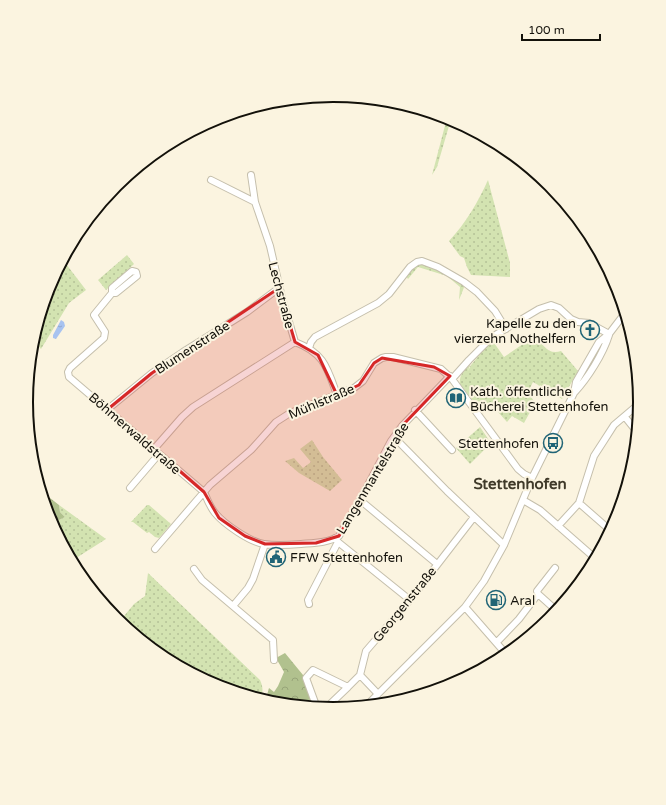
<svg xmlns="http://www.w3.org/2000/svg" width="666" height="805" viewBox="0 0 666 805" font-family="'Varela Round',sans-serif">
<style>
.grass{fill:url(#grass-dots)}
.forest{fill:url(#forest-crowns)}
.water{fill:url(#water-ripples)}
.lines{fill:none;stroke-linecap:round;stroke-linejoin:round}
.minor-casing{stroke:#c5bfac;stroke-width:8}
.minor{stroke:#fff;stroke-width:6}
.marked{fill:#d62828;fill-opacity:0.2;stroke:#d62828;stroke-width:3;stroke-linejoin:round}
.labels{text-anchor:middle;stroke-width:4;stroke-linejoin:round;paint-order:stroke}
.street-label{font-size:13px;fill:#13110a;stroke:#fbf4e0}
.poi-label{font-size:13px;fill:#13110a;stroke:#fbf4e0;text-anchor:start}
.quarter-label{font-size:15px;font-weight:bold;fill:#3f3929;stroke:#fbf4e0}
.rim{fill:none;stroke:#13110a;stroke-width:2}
</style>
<defs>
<pattern id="grass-dots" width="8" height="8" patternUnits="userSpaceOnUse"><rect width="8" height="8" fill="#d3e3b1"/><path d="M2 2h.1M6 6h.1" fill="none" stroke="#b4c297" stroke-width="1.8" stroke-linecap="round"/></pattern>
<pattern id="forest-crowns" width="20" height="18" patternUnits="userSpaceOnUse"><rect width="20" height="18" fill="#b1c18e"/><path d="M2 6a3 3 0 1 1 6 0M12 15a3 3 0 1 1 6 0" fill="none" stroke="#97a579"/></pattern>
<pattern id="water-ripples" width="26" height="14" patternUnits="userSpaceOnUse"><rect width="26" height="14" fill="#a8c3f0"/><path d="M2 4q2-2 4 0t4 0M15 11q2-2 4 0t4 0" fill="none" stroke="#90a6cc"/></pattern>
</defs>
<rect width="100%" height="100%" fill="#fbf4e0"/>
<path class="grass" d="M447,118l4,1 -14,48 -5,8z
M488,180l22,83v14l-39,-2 -4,-8 -3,-9 -4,-2 -11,-15c17,-18 29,-39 39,-61z
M127,255l7,9 -28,26 -8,-10z
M63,260l23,30 -17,13 -28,46 -8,-9 16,-55z
M422,264l6,1 37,20 -6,15 1,-13 -13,-11 -29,-9 -10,12 -2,-3c4,-7 8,-10 16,-12z
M534,335c8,8 14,21 27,16l17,20 -16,28 -29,-17 -5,10 7,11 -11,20 -12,-7 -5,6 -16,-18 -10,7 -21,-27c-1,-9 4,-14 10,-19l-2,6 3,-6 21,-25 12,17 19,-13z
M480,427l11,16 -21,21 -14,-16z
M312,440l11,17 19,23 -12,11 -31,-18 -14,-12 9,-3 9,10 8,-6 -11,-13z
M59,505l47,34 -33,21 -1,2 -21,-38 14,-7 -5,-5z
M147,505h2l22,19 -12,14 -4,-1 -6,-5 -2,1 -14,-11h-2z
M148,573l112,107c3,7 4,13 -1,19l-44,-13 -53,-28 -43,-36 15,-18 11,-8z"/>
<path class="forest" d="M41,491l18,14 1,7 5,5 -14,7z
M285,653l18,22 12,33 -42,-4 -11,-4 5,-5 2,-7 5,4 4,-6 6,-14 -8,-14z"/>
<path class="water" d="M61,320l3,2 1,4 -9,13 -3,-1v-3z"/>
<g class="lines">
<defs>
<path id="minor" d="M251,175l4,27 15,44 12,52 13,44c29,11 32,25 42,53
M211,180l44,22
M132,271l4,1 1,4 -21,17h-4v-5z
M112,293l-18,22 11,17 -1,6 -34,30 -2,4 1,5 135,115c3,7 6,15 11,21 9,11 35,29 49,31 12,2 25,1 37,0 12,-1 27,-1 38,-8l21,-36 31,-59 11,-15 48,-50
M309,348l2,-6 4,-5 63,-34 11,-9 21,-27 7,-5 5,-1 16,6 26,15 13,10 18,19 11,18
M452,379l17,-19 23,-23 47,-28 12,-4 8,3 12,11 7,3 11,1 20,11
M574,393c14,-15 29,-39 35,-58
M108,409l44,-36 31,-21 64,-40 32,-24
M415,410l37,40
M625,417l12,15
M394,437l53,54 57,54
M154,449l28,-32 11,-10 102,-65
M130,488l29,-34
M360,500l77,64
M523,500l17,10 56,49
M579,503l32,28
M558,526l21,-23 15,-47 11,-17 9,-14 26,-22
M335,538l3,4 72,58
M155,549l55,-64 41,-35 25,-28 14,-9 64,-25 9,-7 11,-18 8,-5 4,-1h7l48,12 11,10 66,90 6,5 8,4
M194,569l8,11 71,60 1,20
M538,594l19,17
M309,604l-1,-4 30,-58
M233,606l15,-18 5,-9 12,-35
M465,607l42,48
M497,642l22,-23 19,-25 -1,-3 18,-23
M378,694l-18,-19 6,-24 44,-51 64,-83
M366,706l99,-99 19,-26 20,-36 28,-67 42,-85 2,-11 23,-40 10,-8 16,-21
M317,708l-11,-30 7,-8 35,17 12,-12
M325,709l23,-22"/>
</defs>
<use href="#minor" class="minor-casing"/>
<use href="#minor" class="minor"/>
</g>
<path class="marked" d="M279,288l16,54 23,13 19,40 22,-10 15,-22 8,-5 52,9 16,9 -48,50 -63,110 -23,7 -51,1 -20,-8 -26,-18 -15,-26 -96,-83 44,-36z"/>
<defs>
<symbol id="church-ring" viewBox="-11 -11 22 22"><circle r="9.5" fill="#fbf4e0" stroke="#206476" stroke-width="1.5"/><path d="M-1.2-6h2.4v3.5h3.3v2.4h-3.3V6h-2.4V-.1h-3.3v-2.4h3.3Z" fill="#206476"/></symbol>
<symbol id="library-ring" viewBox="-11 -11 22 22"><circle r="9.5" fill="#fbf4e0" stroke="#206476" stroke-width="1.5"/><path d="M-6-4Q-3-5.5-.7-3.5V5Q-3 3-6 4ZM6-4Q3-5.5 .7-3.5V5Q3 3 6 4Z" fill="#206476"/></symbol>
<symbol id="bus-ring" viewBox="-11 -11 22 22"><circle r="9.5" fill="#fbf4e0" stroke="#206476" stroke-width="1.5"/><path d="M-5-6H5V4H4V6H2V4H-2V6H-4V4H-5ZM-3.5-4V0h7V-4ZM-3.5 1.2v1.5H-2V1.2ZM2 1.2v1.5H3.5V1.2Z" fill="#206476"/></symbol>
<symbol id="civic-ring" viewBox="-11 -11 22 22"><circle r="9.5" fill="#fbf4e0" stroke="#206476" stroke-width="1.5"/><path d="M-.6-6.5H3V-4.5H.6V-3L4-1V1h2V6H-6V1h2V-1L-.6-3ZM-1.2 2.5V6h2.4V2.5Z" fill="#206476"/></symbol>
<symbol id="fuel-ring" viewBox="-11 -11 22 22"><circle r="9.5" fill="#fbf4e0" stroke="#206476" stroke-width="1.5"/><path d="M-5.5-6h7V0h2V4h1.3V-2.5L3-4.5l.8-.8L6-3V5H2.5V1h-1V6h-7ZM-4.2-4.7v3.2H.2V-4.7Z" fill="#206476"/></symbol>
</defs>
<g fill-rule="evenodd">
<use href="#church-ring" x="579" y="319" width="22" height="22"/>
<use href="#library-ring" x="445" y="387" width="22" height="22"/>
<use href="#bus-ring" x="542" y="432" width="22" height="22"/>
<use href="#civic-ring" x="265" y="546" width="22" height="22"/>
<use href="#fuel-ring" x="485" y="589" width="22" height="22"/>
</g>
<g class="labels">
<g class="street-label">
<text transform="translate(282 295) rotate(75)" y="5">Lechstraße</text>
<text transform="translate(192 347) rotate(-33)" y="5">Blumenstraße</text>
<text transform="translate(321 401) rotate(-23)" y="5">Mühlstraße</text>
<text transform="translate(135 433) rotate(41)" y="5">Böhmerwaldstraße</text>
<text transform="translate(372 478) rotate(-59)" y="5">Langenmantelstraße</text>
<text transform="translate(404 604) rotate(-51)" y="5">Georgenstraße</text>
</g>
<g class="poi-label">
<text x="576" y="328" text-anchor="end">Kapelle zu den<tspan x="576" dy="15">vierzehn Nothelfern</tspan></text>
<text x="470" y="396">Kath. öffentliche<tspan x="470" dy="15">Bücherei Stettenhofen</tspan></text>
<text x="539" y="448" text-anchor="end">Stettenhofen</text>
<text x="290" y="562">FFW Stettenhofen</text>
<text x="510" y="605">Aral</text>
</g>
<g class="quarter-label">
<text x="520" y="489">Stettenhofen</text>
</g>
</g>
<path d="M0 0H666V805H0ZM33 402a300 300 0 1 1 600 0a300 300 0 1 1-600 0Z" fill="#fbf4e0" fill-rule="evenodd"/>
<path class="rim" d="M33 402a300 300 0 1 1 600 0a300 300 0 1 1-600 0Z"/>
<path d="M522 34v6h78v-6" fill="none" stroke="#13110a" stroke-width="2"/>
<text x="528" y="34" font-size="12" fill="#13110a" stroke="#fbf4e0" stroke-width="3" paint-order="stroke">100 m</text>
</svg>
